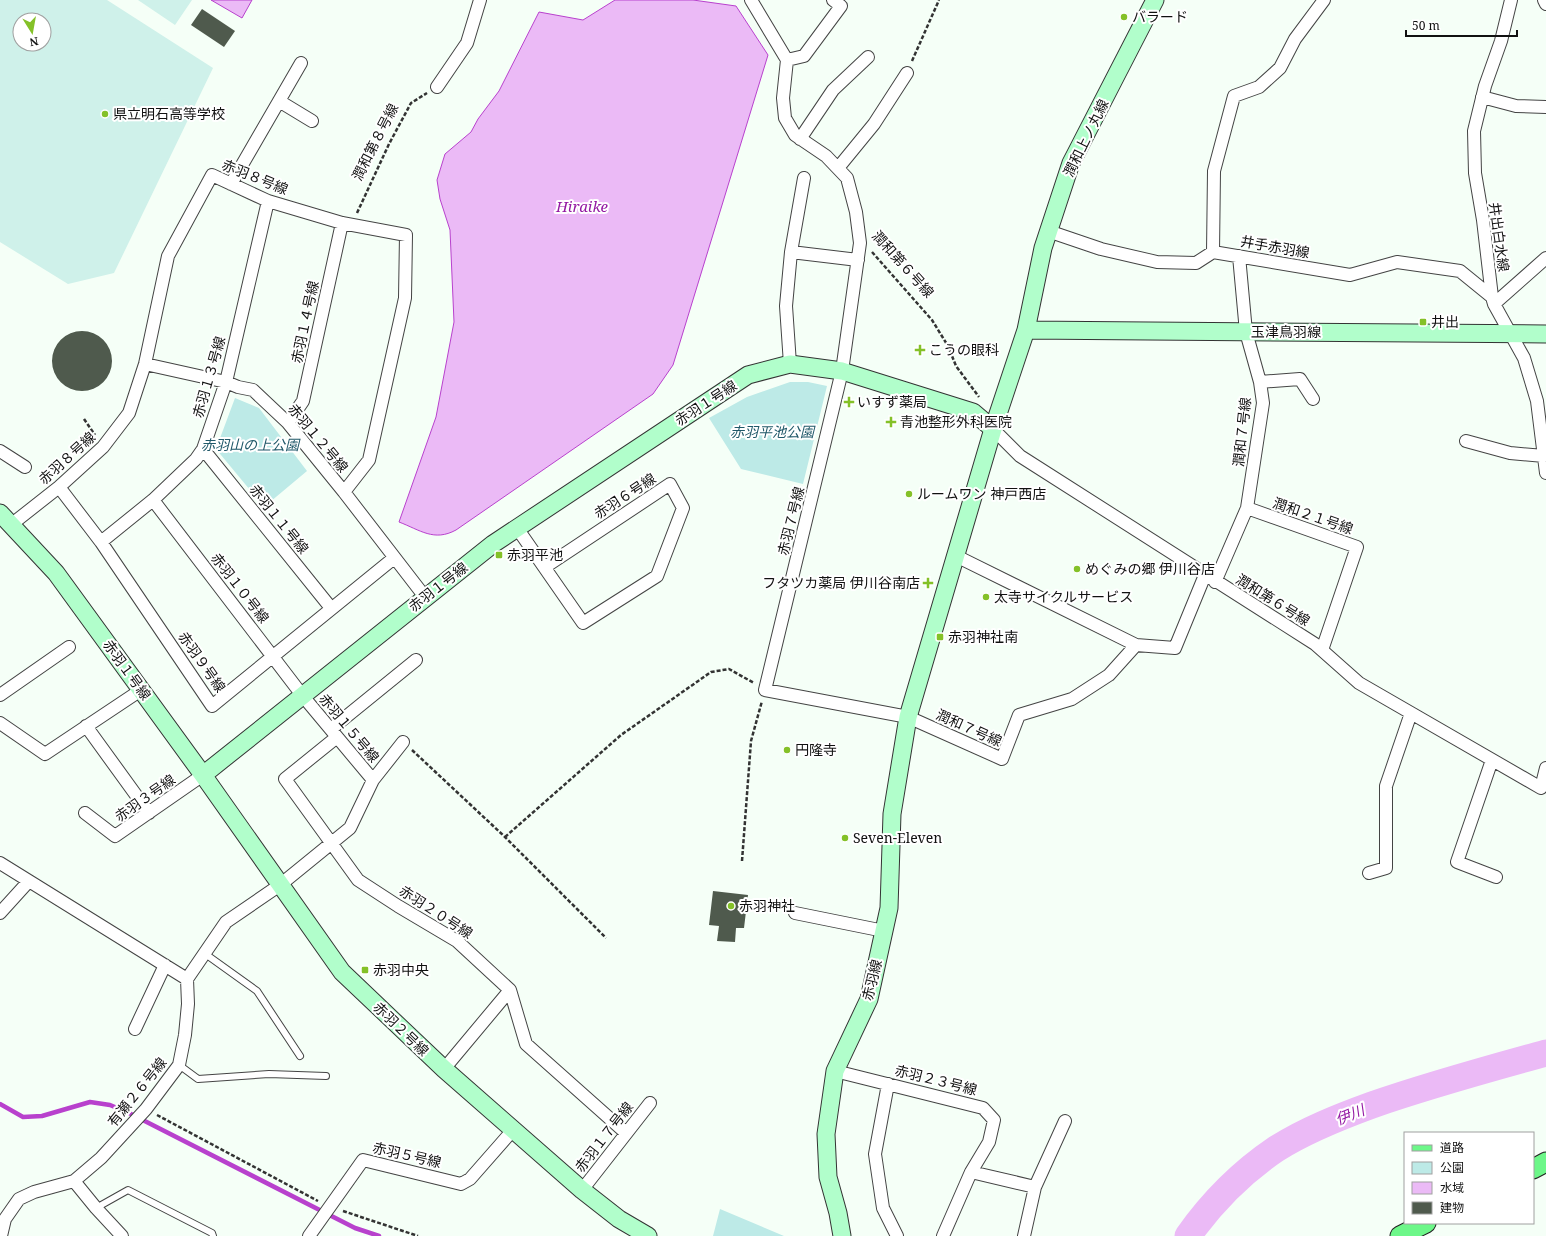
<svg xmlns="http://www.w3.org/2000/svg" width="1546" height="1236" viewBox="0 0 1546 1236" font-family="'Noto Serif','Noto Sans JP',serif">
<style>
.green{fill:#bdeae7}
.pitch{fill:#cff1ea;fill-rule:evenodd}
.water{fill:#ebbaf6;stroke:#b841cd}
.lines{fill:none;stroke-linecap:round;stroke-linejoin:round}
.stream{stroke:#b841cd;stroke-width:4.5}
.river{stroke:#ebbaf6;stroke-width:27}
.building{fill:#4f5a4d}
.lane-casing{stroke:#444;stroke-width:8}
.street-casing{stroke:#444;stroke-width:14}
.secondary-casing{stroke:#333;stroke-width:19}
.primary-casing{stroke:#222;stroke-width:21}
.path{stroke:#333;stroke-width:2.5;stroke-dasharray:4 2;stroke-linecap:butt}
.lane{stroke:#fff;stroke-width:6}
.street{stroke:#fff;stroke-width:12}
.secondary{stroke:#b1fecb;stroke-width:17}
.primary{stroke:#6df789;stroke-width:19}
.poi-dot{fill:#84c128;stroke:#fff;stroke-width:1.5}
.labels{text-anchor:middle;stroke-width:4;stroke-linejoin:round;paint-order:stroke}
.poi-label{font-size:14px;fill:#111;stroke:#fff;text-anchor:start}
.street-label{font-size:14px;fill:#111;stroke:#fff}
.park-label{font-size:14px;font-style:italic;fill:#205869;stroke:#fff}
.water-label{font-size:15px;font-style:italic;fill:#9419a3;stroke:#fff}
</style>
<rect width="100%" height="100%" fill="#f5fff7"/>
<path class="green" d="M790,382h18l19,4 -24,98 -62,-15 -32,-51 38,-21z
M235,398l24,10 48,63 -43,36 -48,-58z
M720,1209l64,27h-71z"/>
<path class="pitch" d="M0,0h107l106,68 -99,205 -46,11 -68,-42zM20,20h24v24h-24z
M138,0h54l-17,25z"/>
<path class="water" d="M211,0h41l-10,18z
M615,0h78l43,6 32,49 -95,310 -20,29 -197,136c-22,12 -36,0 -57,-8l37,-105 18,-95 -4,-92 -10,-31 -3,-19 8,-26 26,-22 7,-13 21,-28 40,-79 44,8z"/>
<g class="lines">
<path class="stream" d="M0,1104l23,13 19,-1 48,-14 20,3 19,8 226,115 24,8"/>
<path class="river" d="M1188,1236c24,-34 54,-64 88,-87 30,-19 63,-32 96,-44 57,-20 116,-36 174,-52"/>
</g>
<path class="building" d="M202,9l33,22 -11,16 -33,-22z
M52 361a30 30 0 1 1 60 0a30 30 0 1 1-60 0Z
M713,891l35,4 -4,33h-8l-1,14 -18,-1 2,-15 -10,-1z"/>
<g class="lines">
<defs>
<path id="lane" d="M204,953l53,38 43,65
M179,1065l19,14 71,-5 57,2
M96,1208l32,-18 84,43 1,3"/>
<path id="street" d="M751,0l36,60 -4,38 2,20 10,17 31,21 21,22 9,34 4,31 -18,128 -77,319 143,27 94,42 17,-44 53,-16 37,-24 27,-30 39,3 30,-73
M1511,0l-10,41 -16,45 -11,45 1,42 8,47 9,77 2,7 30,54 13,43 9,72
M1544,0l2,4
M787,60l17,-4 37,-50 -8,-6
M437,87l30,-44 13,-43
M1482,97l34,9 30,1
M279,101l33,20
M800,139l33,-49 35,-33
M838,168l36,-44 33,-51
M231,184l70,-121
M1048,231l53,18 56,13 39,1 17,-11 137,23 47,-13 63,9 32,26
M791,252l67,8
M1213,252l1,-81 20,-75 25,-9 21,-19 15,-29 29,-39
M1494,304l52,-46
M145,364l81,18 12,5 15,3 35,33 56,69 81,105
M790,364l-4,-58 5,-54 13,-74
M1260,382l40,-3 13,20
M288,423l15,-22 39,-178
M993,429l27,27 295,188 44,39 182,105 5,-20
M1466,441l44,12 34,3
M203,449l128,159
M0,451l25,16
M59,487l42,55 111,164 182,-148
M153,500l149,195 71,85
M1247,508l110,39 -35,103
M12,524l47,-37 44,-40 26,-34 16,-49 23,-108 44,-81 56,26 74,22 64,12 -1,63 -36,162 -25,32
M517,528l66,95 74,-47 26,-68 -13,-24 -125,83
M101,542l52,-42 43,-41 7,-10 23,-67 42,-181
M956,556l180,89
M1215,582l32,-74 16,-105 -3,-21 -14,-50 -7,-76
M0,695l69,-48
M0,723l45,31 96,-64
M86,726l63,87
M331,729l85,-69
M337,737l-52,42 73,101 40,26 59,35 53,49 16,54 100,89
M1492,760l-35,102 39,15
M85,813l30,23 88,-61
M0,863l187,116 1,25 -3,31 -6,30 -33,44 -45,49 -27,23 -40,11 -15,7 -14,20 -4,17
M1369,873l17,-5v-82l25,-73
M0,913l29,-32
M795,913l89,18
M187,979l39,-57 54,-37 70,-57 23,-48 30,-38
M135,1029l30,-64
M444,1069l66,-79
M835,1071l148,37 11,12 -5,22 -18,30 -28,64
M888,1084l-13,70 8,54 14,28
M971,1172l64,15 -11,49
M74,1181l22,27 26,28
M1035,1187l30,-66
M582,1190l68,-87
M309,1236l54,-76 98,24 9,-5 43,-49"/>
<path id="secondary" d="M1026,330l520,4
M0,513l56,60 147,202 139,197 102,97 138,121 37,29 29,17
M203,775l290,-231 255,-169 42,-11 52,7 131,41 20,17
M842,1236l-4,-23 -10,-36 -2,-43 9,-63 34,-72 20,-91 3,-94 16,-97 85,-288 33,-99 17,-82 28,-85 84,-163"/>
<path id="primary" d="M1533,1169l13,-7
M1400,1236l26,-13"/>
</defs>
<use href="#lane" class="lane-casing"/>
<use href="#street" class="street-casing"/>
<use href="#secondary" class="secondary-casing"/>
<use href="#primary" class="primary-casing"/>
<path class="path" d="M912,61l27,-61
M357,213l32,-69 22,-41 16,-10
M872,252l60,68 16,26 8,20 23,31
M84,419l11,16
M412,750l93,87 101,101
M505,837l116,-102 90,-63 18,-3 25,14
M742,861l9,-120 11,-40
M157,1115l161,86
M343,1211l75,25"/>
<use href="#lane" class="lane"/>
<use href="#street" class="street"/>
<use href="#secondary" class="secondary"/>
<use href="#primary" class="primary"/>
</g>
<g class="poi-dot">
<circle cx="1124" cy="17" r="4"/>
<circle cx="105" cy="114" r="4"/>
<rect x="1419" y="318" width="8" height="8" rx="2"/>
<path d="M918 344h4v4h4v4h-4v4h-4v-4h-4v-4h4z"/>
<path d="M847 396h4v4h4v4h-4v4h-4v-4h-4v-4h4z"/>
<path d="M889 416h4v4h4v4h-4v4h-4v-4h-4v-4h4z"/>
<circle cx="909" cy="494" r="4"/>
<rect x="495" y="551" width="8" height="8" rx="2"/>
<circle cx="1077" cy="569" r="4"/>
<path d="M926 577h4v4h4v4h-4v4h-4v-4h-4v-4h4z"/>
<circle cx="986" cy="597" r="4"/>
<rect x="936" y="633" width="8" height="8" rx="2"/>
<circle cx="787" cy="750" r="4"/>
<circle cx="845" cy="838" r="4"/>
<circle cx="731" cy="906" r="4"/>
<rect x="361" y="966" width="8" height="8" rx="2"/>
</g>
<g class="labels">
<g class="poi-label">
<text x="1132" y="22">バラード</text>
<text x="113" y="119">県立明石高等学校</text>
<text x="1431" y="327">井出</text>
<text x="929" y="355">こうの眼科</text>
<text x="857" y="407">いすず薬局</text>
<text x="900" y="427">青池整形外科医院</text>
<text x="917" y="499">ルームワン 神戸西店</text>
<text x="507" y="560">赤羽平池</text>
<text x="1085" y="574">めぐみの郷 伊川谷店</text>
<text x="920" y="588" text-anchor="end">フタツカ薬局 伊川谷南店</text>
<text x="994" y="602">太寺サイクルサービス</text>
<text x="948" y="642">赤羽神社南</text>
<text x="795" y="755">円隆寺</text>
<text x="853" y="843">Seven-Eleven</text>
<text x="739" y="911">赤羽神社</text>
<text x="373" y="975">赤羽中央</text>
</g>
<g class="street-label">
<text transform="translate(1086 138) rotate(-64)" y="5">潤和上ノ丸線</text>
<text transform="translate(375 142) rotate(-63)" y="5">潤和第８号線</text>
<text transform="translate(255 177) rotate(22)" y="5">赤羽８号線</text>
<text transform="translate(1499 237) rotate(82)" y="5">井出白水線</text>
<text transform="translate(1275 247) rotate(10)" y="5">井手赤羽線</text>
<text transform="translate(903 264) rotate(48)" y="5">潤和第６号線</text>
<text transform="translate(305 322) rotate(-78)" y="5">赤羽１４号線</text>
<text x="1286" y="337">玉津鳥羽線</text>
<text transform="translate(209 377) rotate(-74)" y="5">赤羽１３号線</text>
<text transform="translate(706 403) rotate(-33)" y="5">赤羽１号線</text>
<text transform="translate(1242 432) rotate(-84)" y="5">潤和７号線</text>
<text transform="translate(318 438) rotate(50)" y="5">赤羽１２号線</text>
<text transform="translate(67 458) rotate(-42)" y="5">赤羽８号線</text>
<text transform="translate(625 496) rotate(-33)" y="5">赤羽６号線</text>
<text transform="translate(1313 516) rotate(19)" y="5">潤和２１号線</text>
<text transform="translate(279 519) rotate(51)" y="5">赤羽１１号線</text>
<text transform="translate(791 521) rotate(-76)" y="5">赤羽７号線</text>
<text transform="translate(438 587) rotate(-38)" y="5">赤羽１号線</text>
<text transform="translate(240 588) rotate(52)" y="5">赤羽１０号線</text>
<text transform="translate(1273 600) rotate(32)" y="5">潤和第６号線</text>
<text transform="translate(202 662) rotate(55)" y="5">赤羽９号線</text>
<text transform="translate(127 670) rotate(54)" y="5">赤羽１号線</text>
<text transform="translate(349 728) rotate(50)" y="5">赤羽１５号線</text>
<text transform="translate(969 728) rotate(24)" y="5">潤和７号線</text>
<text transform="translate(145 798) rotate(-35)" y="5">赤羽３号線</text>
<text transform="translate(436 912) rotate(33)" y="5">赤羽２０号線</text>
<text transform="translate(872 980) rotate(-76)" y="5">赤羽線</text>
<text transform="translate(401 1029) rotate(44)" y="5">赤羽２号線</text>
<text transform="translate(936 1080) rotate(14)" y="5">赤羽２３号線</text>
<text transform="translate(137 1092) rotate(-51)" y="5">有瀬２６号線</text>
<text transform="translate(604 1137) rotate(-52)" y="5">赤羽１７号線</text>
<text transform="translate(407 1155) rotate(13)" y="5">赤羽５号線</text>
</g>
<g class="park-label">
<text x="772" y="437">赤羽平池公園</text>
<text x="250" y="450">赤羽山の上公園</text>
</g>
<g class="water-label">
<text x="582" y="212">Hiraike</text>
<text transform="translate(1350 1115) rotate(-22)" y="5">伊川</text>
</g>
</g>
<rect x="1404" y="1132" width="130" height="92" fill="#ffffff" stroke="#a0a0a0"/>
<rect x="1412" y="1145" width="20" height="6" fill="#6df789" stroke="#a0a0a0"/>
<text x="1440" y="1152" font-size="12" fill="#111111">道路</text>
<rect x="1412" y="1162" width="20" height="12" fill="#bdeae7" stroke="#a0a0a0"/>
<text x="1440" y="1172" font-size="12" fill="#111111">公園</text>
<rect x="1412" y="1182" width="20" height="12" fill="#ebbaf6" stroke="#a0a0a0"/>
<text x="1440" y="1192" font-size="12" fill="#111111">水域</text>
<rect x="1412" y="1202" width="20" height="12" fill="#4f5a4d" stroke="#a0a0a0"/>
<text x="1440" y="1212" font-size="12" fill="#111111">建物</text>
<g transform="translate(32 32) rotate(169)"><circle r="19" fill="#ffffff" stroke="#a0a0a0"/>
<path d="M0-3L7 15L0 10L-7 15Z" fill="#84c128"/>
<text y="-6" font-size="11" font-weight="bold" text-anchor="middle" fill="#111111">N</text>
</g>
<path d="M1406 30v6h111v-6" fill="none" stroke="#111111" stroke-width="2"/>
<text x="1412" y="30" font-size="12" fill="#111111" stroke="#ffffff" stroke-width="3" paint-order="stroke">50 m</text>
</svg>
